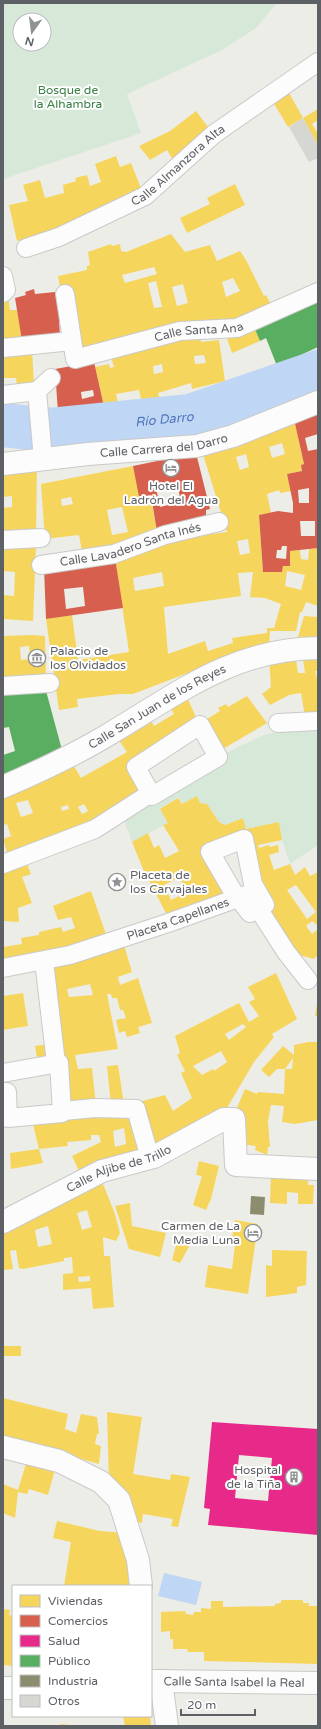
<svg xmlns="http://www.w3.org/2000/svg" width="321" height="1729" viewBox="0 0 321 1729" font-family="'Varela Round',sans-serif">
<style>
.green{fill:#d6e8d7;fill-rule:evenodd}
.water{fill:#bfd6f4}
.homes{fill:#f6d55c;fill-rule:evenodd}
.shops{fill:#d6604d;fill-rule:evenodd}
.health{fill:#e7298a;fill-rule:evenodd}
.public{fill:#5aae61}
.industry{fill:#8c8c6e}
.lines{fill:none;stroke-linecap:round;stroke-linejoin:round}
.river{stroke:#bfd6f4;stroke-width:44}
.building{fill:#d6d6d3}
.pedestrian-casing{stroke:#c9c9c9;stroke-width:20}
.minor-casing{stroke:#c9c9c9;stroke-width:24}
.tertiary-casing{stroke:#c9c9c9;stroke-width:24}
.pedestrian{stroke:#fcfcfc;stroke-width:18}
.minor{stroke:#fcfcfc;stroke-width:22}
.tertiary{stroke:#fcfcfc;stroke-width:22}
.labels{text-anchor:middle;stroke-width:4;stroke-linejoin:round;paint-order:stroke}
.park-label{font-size:12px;fill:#3a8047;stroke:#fff}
.street-label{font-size:12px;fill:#5d6065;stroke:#fff}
.poi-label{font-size:12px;fill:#5d6065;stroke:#fff;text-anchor:start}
.water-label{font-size:13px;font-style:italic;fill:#4f75bc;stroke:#fff}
</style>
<rect width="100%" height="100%" fill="#edede8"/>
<path class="green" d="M3,3h274l-21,25 -34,22 -95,44 14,39 -138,46zM20,20h24v24h-24z
M318,724v121l-28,19 -8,-24 -3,-18 -33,7 -3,-11 -18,7 -6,-3 -12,-18 -7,-1 -3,-7 -15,8 -4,-7 -18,12 8,14 -36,19 -9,-25 95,-60 45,-22z"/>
<path class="water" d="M164,1573l38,9 -6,23 -38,-9z"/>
<path class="homes" d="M288,91l15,27 15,-9v11l-6,4 5,8 1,-1v15l-15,-28 -15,9 -15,-25z
M196,111l15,20 -38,29 -6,-10 -17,10 -11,-14 31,-15z
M116,156l4,11 11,-4 10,25 -87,43 -37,10 -8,-36 19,-4 -5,-16 17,-5 5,18 19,-5 -1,-8 13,-4 -1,-3 12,-3 3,11 11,-4 -6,-18z
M235,184l10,21 -58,28 -7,-15 30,-14 -3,-6z
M171,234l14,18 25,-7 7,16 23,-10 6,9 18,36 2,-1 6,11 -42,18 -148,27 -21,-59 -3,-16 29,-6v-4l3,-1 -2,-13 23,-8 1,2 8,-2 1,7 5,1zM154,267l3,7 -32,9 -3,-8zM233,278l7,13 -14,6 -4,-15zM156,281l6,26 -8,1 -6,-25zM183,284l5,19 -11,3 -5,-19z
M8,296l2,14h7l5,31 -19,3v-44z
M254,327l6,14 -28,12 -5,-14z
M185,335l15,1 1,6 18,-2 6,41 -33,8 -1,-6 -33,10 2,6 -18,5 -3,-14 -23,4 4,17h-15l-10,-44 14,-3 1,4 4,-1 -3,-10zM204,355l2,8 -11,1 -1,-8zM162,364l1,8 -9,2 -1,-8z
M32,349l2,36 -17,1 -1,-8h-13v-25z
M294,419l10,45 -3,1 1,6 -15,3 4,17 -11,2 -1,-3 -12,4 4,19 -12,2 4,57h19l1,-6h7v-15l10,-1 1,9 7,1 1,-11 9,-1v58l-12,-4 -4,10h-2l-4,19h-26l-1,18 -58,15 -78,30h-14l-42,5 1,8 -19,3 -13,-91 26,-4 6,45 51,-8 -14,-94 55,-18 57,-8 -25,-81zM282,443l3,11 -13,4 -3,-11zM246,454l3,13 -9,3 -4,-13zM248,539l2,14 -10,2 -3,-14zM287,571l18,4 -4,15 -16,-4zM162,572l2,14 -29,5 -2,-13zM253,572l-3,25 15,1 16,6 -7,24h-7v5l-35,5 1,5 -25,8 -3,-10 -37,13 -4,-47 77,-11 -3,-23z
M37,465l-1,72h-33v-29l9,-1v-11l-9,1v-26z
M133,466l8,40 11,-2 5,28 -74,25 -4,-22 -34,4 -4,-55zM71,497l2,7 -11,2 -1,-7zM122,507l6,25 -16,3 -5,-25z
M3,542l33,3 -3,76 -30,-2v-24l11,1 1,-24 -12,-1z
M304,616l14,1v27h-22z
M32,635l13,1 1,43 -43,3v-46zM29,646l1,13 -9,1 -1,-13z
M318,652v19h-3l3,11v34l-13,1 -4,-24 -12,2 -19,10 -8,-11 9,-7 -2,-30zM303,659l2,14h-7l-2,-13z
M247,696l20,27 -51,30 -16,-28 -64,42 12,21 -56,36 -84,32 -5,-17 8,-3 -4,-12 -4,1v-32l69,-30 9,15 46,-26 -9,-13 32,-20 4,7 20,-12 -4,-7 17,-10 12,27 21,-13 -2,-3 8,-4 2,3zM28,800l5,13 -12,4 -5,-14zM84,804l4,7 -6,3 -4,-7zM68,805l1,4 -7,2 -1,-4z
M197,796l3,7 7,1 12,18 6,3 18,-7 3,11 33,-7 3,18 -24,5 1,3 10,-3 1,2 8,-2 1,7 -10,3 5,15 16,-6 5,11 10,-8 5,9 8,-4v54l-6,-5 -6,5 6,8 6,-5v26l-4,4 -19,-5 -30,-49 -21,-66 -34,13 22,38 -63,29 -26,-50 -11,-27 16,-9 6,15 5,-3 6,13 14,-7 -16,-26 5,-2 -8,-14 18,-11 4,6zM180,877l5,16 -14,7 -7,-15zM296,885l20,27 -9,7 -20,-29z
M25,859l6,15 -9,3 10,26 -14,5 1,14 -16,-1v-53z
M91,891l17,49 -105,25v-18l19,-3 -1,-6 18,-3v-3l22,-5 2,5 12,-4 -4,-11 -13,3 -5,-14z
M124,945l8,27 -14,5 2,8 18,-7 14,45 -14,4 2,6 -13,4 -2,-6 -6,2 -3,-13 10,-2 -3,-8h-3l-3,-12h-5l-1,-4h-4l11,55 -43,6 3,14 14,-1 4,38 -33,2 -14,-142zM90,984l3,11 -24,2 -2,-8z
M276,973l21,46 -25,15 2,3 -20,25 -30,51 -70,42 -15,-53 26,-7 8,16 19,-13 -11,-25 4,-2 -8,-16 3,-2 -5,-17 64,-33 10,19 10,-6 -10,-14 6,-3 -7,-12zM243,1024l3,3 -17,13 -4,-6zM221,1051l6,11 -13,9 -1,-2 -11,6 -9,-9z
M23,993l5,33 -25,4v-34z
M317,1003h1v13h-3z
M308,1042h10v78l-23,4 -13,-2 2,-16 -13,-1 -3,16 2,26h-2l-1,8 -12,-5 1,-4 -17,-2 -3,-34 9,-21 12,5 1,-2 26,2 1,-25h7l1,-11 -8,11h-8l-8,8 -8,-7 22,-24 11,9v-10z
M50,1044l3,19 -15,2 -3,-19z
M118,1065l6,39 -13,1 -4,-39z
M31,1116h103l10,38 -63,21 -9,-19 29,-14 -2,-7h-8v5l-24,2 1,4 -29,3zM124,1128l2,16 -11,3 -2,-16z
M39,1149l4,14 -32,6 -1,-16z
M199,1161l20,5 -8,33 -5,11 -13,-5 9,-29 -6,-1z
M99,1174l16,40 5,19 -4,8 -13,-4 1,19h6l4,51 -21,2 -2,-21 -28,2v-16l10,-1 -1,-16 -8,1v3l-41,8 -4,-1 -3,-18 -6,1 3,18 -10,1v-45zM87,1210l5,17 -10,3 -5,-17zM48,1226l4,18 -14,3 -3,-17zM90,1276v5l-11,1 -1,-5z
M271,1174l37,2v9h6l-1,19h-15v-11l-11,-1v12l-17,-1z
M130,1203l2,23 34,7 -6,24 -31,-8 -14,-43z
M235,1220l23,4 -10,70 -43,-7 3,-22 24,4 3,-24 -4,-1z
M182,1240l9,3 -11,20 -8,-3 5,-18z
M272,1250l35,1 -1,34 -9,2v6l-31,4v-32l6,1z
M4,1346h17v10h-18z
M3,1398l65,16 -3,15 11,4 5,-19 16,3 2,17h-2l-2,10 6,2 -2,18 -63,-18 -33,-6z
M107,1412l35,5 -9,57 37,6 1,-6 19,3 -12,50 -7,-1 2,-7 -30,-5 -1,9 -11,-2 -22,-37z
M28,1457l28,9 -8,29 -19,-6 -2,5 -9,-2 -3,26 -12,-5v-29l15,6z
M57,1521l43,10 26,2 3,14 -1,35h5v4h-69l7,-44 -18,-4z
M281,1600h22v3h6v3h9v58l-114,-3v-9h-16l-1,-3h-14v-10h-3v-8l-9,1v-20l24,-1 1,3 7,1 1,-3h7v-4l10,1v-8h12v6l52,-1v-2l6,-1z
M3,1609l7,1 -1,5 4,1v50l-10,-1z
M123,1716h27l1,10h-26z
M61,1724l10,1v1h-11z"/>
<path class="shops" d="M34,289l1,5 20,-2 5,29h-1l1,14h-17l1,4 -22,2 -7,-43 11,-3 -1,-3z
M94,362l11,49 -47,2 -3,-44zM93,390l1,6 -12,3 -1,-7z
M318,411v23l-13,4 3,13 10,-2v99l-28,3v15h-7l-1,6h-19l-4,-57 19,-4 15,2v-10l-6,-29 15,-3 -1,-6 3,-1 -10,-45zM309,488v15h-10l-1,-13zM300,521h15v15h-14zM282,546h5l-1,13 -10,-1 1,-8h4z
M196,453l14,56 -4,1v9l-49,13 -6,-37 -12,2 -6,-31zM177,483l4,19 -21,5 -4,-19z
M115,558l8,50 -77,11 -2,-51zM83,587l2,19 -19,3 -2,-20z"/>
<path class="health" d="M212,1422l106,7v106l-110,-10 2,-16 -6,-1zM239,1455l33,3 -4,43 -33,-3z"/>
<path class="public" d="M318,298v49l-41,19 -11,-28 -6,3 -6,-14z
M45,687l17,63 -59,31v-26l12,-4 -6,-24 -6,1v-38z"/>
<path class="industry" d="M251,1196l14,1 -1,18 -14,-1z"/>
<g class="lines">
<path class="river" id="s1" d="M3,425l47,5 140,-14 128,-44"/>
</g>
<path class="building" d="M303,118l15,28v12l-9,4 -20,-35z"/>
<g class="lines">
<defs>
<g id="pedestrian">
<path id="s2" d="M26,248l33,-11 86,-41 69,-62 104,-72"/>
<path d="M3,276l3,14 -3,3"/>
<path id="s3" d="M65,294l10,65 105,-28 57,-3 81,-36"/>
<path d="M3,348l69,-7"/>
<path d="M3,395l34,-4"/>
<path d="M43,459l-6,-68 14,-13"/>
<path d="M3,540l38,-2"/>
<path id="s4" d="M41,565l73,-11 51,-19 54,-13"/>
<path d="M3,686l47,-3"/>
<path d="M278,723l40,-2"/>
<path d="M200,725l18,32 -66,39 -16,-29z"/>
<path d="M244,839l9,45 12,21 -15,8 -18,-23 -22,-38z"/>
<path d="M3,864l92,-35 56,-36"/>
<path d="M44,961l12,102"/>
<path id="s5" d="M3,968l67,-13 98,-32 81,-29 37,58 22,28"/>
<path d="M3,1073l56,-10 3,50 -54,5 -1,-26h-4"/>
<path d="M63,1111l32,-3 41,1 14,49"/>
</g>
<g id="minor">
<path id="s6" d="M3,787c37,-16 74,-33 108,-54 69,-41 123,-84 207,-85"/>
<path id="s7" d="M3,1222l99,-51 52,-14 70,-38h10l2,46 82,4"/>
<path d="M3,1447l56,14 42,21 18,18 19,60 3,26"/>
<path id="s8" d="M151,1681l167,2"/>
<path d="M161,1681l6,45"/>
<path d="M3,1688h10"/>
</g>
<g id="tertiary">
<path id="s9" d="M3,464l85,-10 109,-8 36,-10 85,-34"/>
</g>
</defs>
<use href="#pedestrian" class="pedestrian-casing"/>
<use href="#minor" class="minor-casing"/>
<use href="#tertiary" class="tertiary-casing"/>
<use href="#pedestrian" class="pedestrian"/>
<use href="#minor" class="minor"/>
<use href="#tertiary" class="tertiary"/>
</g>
<defs>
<symbol id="hotel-ring" viewBox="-11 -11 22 22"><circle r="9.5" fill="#fff" stroke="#8f9193" stroke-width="1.5"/><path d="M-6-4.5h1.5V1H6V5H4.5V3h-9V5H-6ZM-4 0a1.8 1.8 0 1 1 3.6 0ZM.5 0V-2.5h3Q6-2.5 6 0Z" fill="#8f9193"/></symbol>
<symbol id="museum-ring" viewBox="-11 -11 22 22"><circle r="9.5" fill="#fff" stroke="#8f9193" stroke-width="1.5"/><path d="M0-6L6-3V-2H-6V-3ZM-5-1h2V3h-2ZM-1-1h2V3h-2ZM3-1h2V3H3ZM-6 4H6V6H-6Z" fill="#8f9193"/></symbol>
<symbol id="sight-ring" viewBox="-11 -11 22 22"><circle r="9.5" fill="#fff" stroke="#8f9193" stroke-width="1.5"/><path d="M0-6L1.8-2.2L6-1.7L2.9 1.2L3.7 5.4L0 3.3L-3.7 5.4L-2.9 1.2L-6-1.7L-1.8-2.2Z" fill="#8f9193"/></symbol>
<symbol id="building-ring" viewBox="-11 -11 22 22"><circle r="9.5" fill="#fff" stroke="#8f9193" stroke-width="1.5"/><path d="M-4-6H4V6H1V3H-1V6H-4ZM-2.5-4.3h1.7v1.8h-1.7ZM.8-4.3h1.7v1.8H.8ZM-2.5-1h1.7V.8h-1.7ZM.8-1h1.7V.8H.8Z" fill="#8f9193"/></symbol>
</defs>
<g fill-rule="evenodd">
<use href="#hotel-ring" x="161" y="458" width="20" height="20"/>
<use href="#museum-ring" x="27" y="648" width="20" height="20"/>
<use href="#sight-ring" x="107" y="872" width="20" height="20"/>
<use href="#hotel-ring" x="243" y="1223" width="20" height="20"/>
<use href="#building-ring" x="284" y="1467" width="20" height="20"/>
</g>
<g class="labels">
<g class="park-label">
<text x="68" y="94">Bosque de<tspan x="68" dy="14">la Alhambra</tspan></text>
</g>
<g class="street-label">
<text dy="4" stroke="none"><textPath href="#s2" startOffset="175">Calle Almanzora Alta</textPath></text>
<text dy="4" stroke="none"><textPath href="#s3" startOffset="193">Calle Santa Ana</textPath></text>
<text dy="4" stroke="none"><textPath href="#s9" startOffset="162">Calle Carrera del Darro</textPath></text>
<text dy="4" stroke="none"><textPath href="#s4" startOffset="92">Calle Lavadero Santa Inés</textPath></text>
<text dy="4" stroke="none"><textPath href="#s6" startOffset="174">Calle San Juan de los Reyes</textPath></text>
<text dy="4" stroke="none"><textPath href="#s5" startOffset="182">Placeta Capellanes</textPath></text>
<text dy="4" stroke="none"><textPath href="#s7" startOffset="128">Calle Aljibe de Trillo</textPath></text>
<text dy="4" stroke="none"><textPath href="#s8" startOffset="83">Calle Santa Isabel la Real</textPath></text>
</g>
<g class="poi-label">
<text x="171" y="490" text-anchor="middle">Hotel El<tspan x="171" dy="14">Ladrón del Agua</tspan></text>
<text x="50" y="655">Palacio de<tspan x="50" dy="14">los Olvidados</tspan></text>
<text x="130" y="879">Placeta de<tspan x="130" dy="14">los Carvajales</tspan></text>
<text x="240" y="1230" text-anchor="end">Carmen de La<tspan x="240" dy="14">Media Luna</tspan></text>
<text x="281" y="1474" text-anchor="end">Hospital<tspan x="281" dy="14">de la Tiña</tspan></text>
</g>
<g class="water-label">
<text dy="5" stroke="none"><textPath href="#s1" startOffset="162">Río Darro</textPath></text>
</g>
</g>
<rect width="321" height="1729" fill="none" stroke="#5d6065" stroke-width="8"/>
<rect x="12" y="1585" width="140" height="132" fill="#ffffff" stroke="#bebfc1"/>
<rect x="20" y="1595" width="20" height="12" fill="#f6d55c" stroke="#bebfc1"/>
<text x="48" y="1605" font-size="12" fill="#5d6065">Viviendas</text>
<rect x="20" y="1615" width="20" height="12" fill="#d6604d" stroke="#bebfc1"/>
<text x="48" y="1625" font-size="12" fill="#5d6065">Comercios</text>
<rect x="20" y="1635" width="20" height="12" fill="#e7298a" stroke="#bebfc1"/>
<text x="48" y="1645" font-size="12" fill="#5d6065">Salud</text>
<rect x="20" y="1655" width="20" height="12" fill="#5aae61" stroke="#bebfc1"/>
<text x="48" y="1665" font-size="12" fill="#5d6065">Público</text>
<rect x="20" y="1675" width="20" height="12" fill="#8c8c6e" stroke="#bebfc1"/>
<text x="48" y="1685" font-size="12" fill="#5d6065">Industria</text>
<rect x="20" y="1695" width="20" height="12" fill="#d6d6d3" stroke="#bebfc1"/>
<text x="48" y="1705" font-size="12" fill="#5d6065">Otros</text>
<g transform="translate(32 32) rotate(194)"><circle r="19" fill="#ffffff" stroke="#bebfc1"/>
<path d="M0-3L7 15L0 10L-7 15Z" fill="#8f9193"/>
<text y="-6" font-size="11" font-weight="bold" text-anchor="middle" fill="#5d6065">N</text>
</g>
<path d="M181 1709v6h74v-6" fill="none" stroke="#5d6065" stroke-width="2"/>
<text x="187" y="1709" font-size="12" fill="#5d6065" stroke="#ffffff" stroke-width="3" paint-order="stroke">20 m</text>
</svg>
